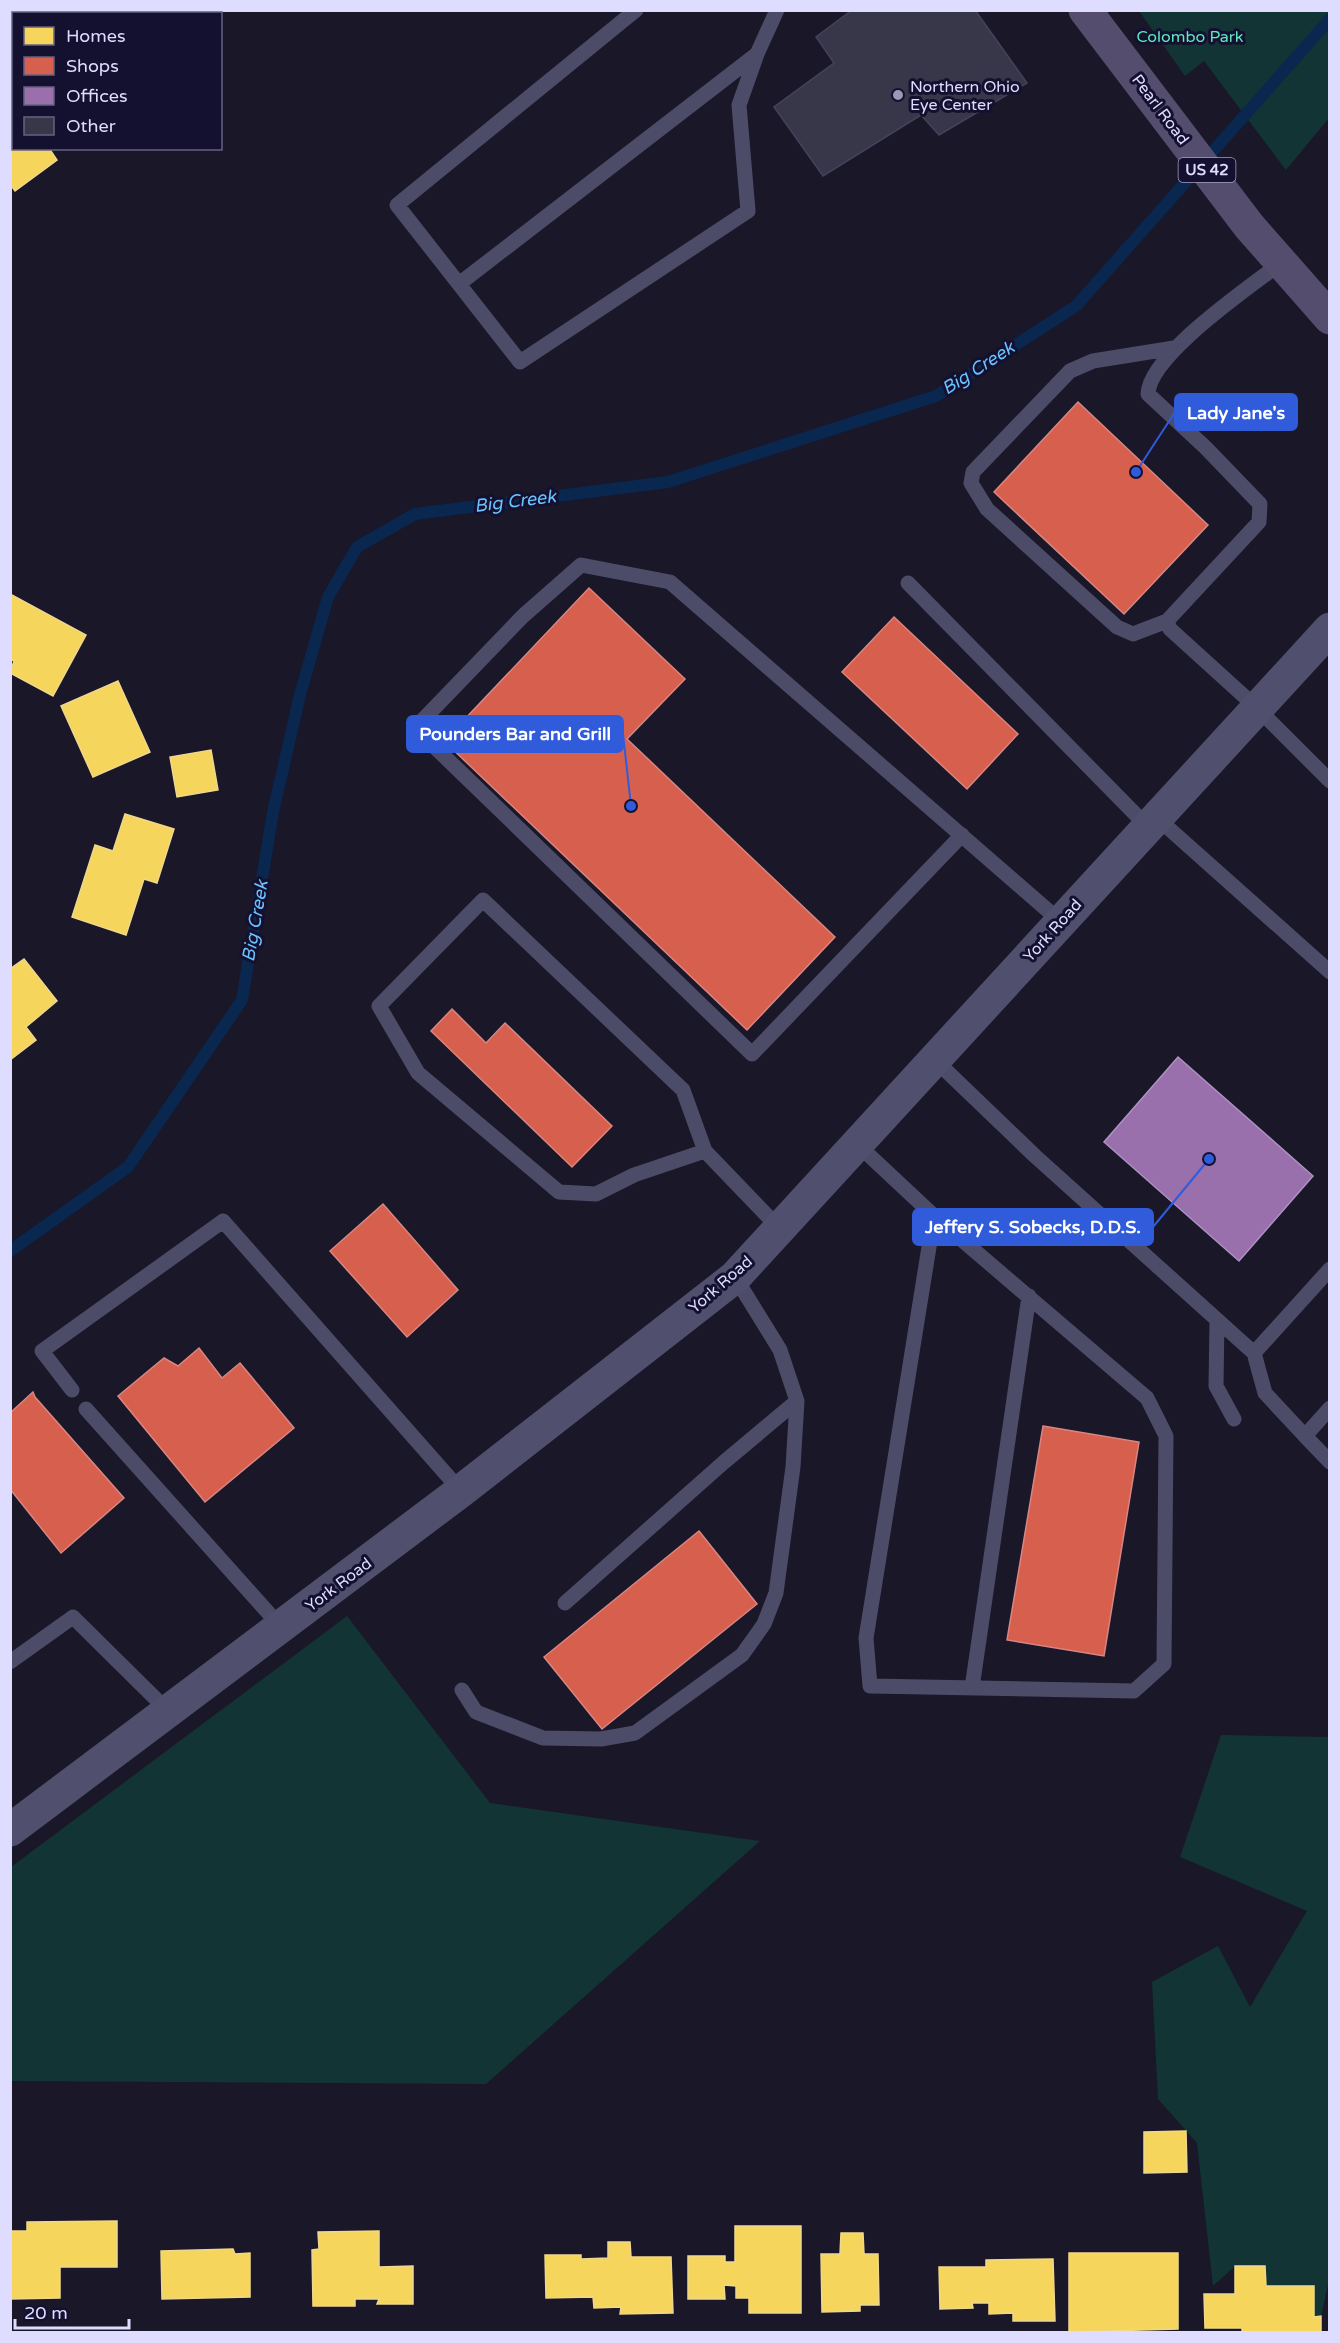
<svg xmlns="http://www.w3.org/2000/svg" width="1340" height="2343" viewBox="0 0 1340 2343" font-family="'Varela Round',sans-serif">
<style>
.green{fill:#133434}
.homes{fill:#f6d55c;stroke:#efd78d;stroke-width:1.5}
.shops{fill:#d6604d;stroke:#d98682;stroke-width:1.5}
.offices{fill:#9970ab;stroke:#ae91c4;stroke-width:1.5}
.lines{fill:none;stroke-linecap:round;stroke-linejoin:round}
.stream{stroke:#0a2750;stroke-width:12}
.building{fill:#383649;stroke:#45425b;stroke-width:1.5}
.lane{stroke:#4c4c69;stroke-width:15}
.secondary{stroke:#50506e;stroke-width:33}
.primary{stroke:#554d6d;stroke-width:33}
.poi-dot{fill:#9a98b4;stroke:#14102f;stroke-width:2}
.labels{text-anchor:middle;stroke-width:6;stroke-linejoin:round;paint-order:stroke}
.shield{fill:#14102f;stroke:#a2a0c1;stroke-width:1.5}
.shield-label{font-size:15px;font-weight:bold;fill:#dfddff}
.park-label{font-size:16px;fill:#5fe9bf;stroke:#14102f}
.poi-label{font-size:16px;fill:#dfddff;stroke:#14102f;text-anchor:start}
.street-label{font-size:16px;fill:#dfddff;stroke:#14102f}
.water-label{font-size:18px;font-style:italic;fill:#6bc3ff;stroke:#14102f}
.leader{fill:none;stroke:#305cdc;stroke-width:2}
.callout-dot{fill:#305cdc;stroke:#14102f;stroke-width:2}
.callout{fill:#305cdc;stroke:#305cdc;stroke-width:2}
.callout-label{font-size:18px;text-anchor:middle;font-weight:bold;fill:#fff}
</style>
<rect width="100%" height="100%" fill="#191728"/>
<path class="green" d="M1139,11h190v107l-43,52 -82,-109 -19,15z
M347,1616l143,187 270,38 -274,243 -475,-3v-214z
M1221,1735l108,2 1,539 -9,40 -7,1 -48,-31 -1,-20h-30l-22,20 -16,-143 -39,-44 -6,-117 66,-36 32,61 57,-96 -127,-54z"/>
<path class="homes" d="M122,10h99l-4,4h-93z
M14,76v72h35l8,12 -42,31 -5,-7v-106z
M10,594l76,41 -33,61 -43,-23 4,-12 -4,-2z
M118,681l32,71 -57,25 -32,-71z
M211,750l7,40 -41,7 -7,-40z
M125,814l49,15 -17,54 -13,-4 -18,56 -54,-18 23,-72 18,6z
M24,959l33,42 -31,26 10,13 -26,20v-91z
M1186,2131l1,41 -43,1v-41z
M117,2221v46h-57v31l-50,1v-68h17v-9z
M735,2226h66v87h-52v-15h-13v-12l-12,-1 1,14h-37v-43h37v6h10z
M379,2231v36l34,-1v38h-36l2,-5h-24v7h-42l-1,-56 7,-1 -1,-17z
M841,2233h22l1,21h14l1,51h-19v6l-38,1 -1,-58h19z
M608,2242h22l1,15h40l2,56 -53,1 1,-7 -27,1 -1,-11 -47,1 -1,-43h36v4l27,-1z
M233,2249l2,5 15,-1v44l-88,2 -1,-48z
M1069,2253h109v76l-109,3z
M1053,2259l2,62h-42v-8l-24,1v-11h-17l1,5 -33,1 -1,-42h47v-7z
M1235,2266h30l1,20h48v31l7,-1v16h-79v-4h-37l-1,-34h31z"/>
<path class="shops" d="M1078,402l130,123 -84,89 -130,-122z
M589,588l96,91 -58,60 208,198 -88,93 -303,-289z
M894,617l124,117 -51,55 -125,-117z
M452,1009l34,34 19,-20 107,103 -40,41 -141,-136z
M383,1204l75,86 -51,47 -77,-86z
M199,1348l23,30 18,-15 54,65 -89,74 -87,-106 46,-38 14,8z
M33,1392l2,5 89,101 -63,55 -51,-64v-76z
M1043,1426l96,16 -35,214 -97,-16z
M699,1531l58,73 -155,125 -58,-72z"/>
<path class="offices" d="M1178,1057l135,119 -74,85 -135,-119z"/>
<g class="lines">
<path class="stream" d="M10,1251l118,-84 114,-167 31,-188 27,-117 28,-98 29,-50 58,-33 253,-32 268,-86 140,-90 254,-287"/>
</g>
<path class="building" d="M852,10h123l52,73 -88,52 -18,-20 -98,61 -49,-69 60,-44 -18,-26z"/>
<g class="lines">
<path class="lane" d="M636,10l-239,195 123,157 228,-151 -9,-106 18,-51 20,-44
M1282,262c-32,25 -133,93 -134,132l58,54 54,56 -1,18 -92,99 3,8 86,78 74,74
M459,284l298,-230
M908,583l239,243
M1167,621l-34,13 -16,-7 -130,-118 -16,-26 2,-11 97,-101 23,-10 81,-13
M1156,817l174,155
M962,835l-210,219 -337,-326 108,-112 58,-51 89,17 390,339
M934,1059l101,97 219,197 76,-84
M856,1143l78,73 213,182 19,38 -2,228 -30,27 -264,-5 -4,-48 68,-422
M705,1151l-71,24 -38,19 -37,-2 -141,-119 -39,-67 104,-106 200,190 22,61 74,77
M1217,1320l-1,66 18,33
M1254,1353l11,40 40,43
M72,1390l-30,-39 181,-130 238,270
M1330,1408l-25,28 25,26
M86,1409l195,218
M565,1603l158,-140 74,-62
M10,1662l63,-45 96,95
M972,1688l57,-392
M462,1690l14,22 67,26 58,1 34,-6 107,-78 22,-31 12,-31 17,-126 4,-66 -17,-51 -45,-73"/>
<path class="secondary" d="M10,1830l451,-339 274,-214 595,-648"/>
<path class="primary" d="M1085,10l164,216 81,92"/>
</g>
<circle class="poi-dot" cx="898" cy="95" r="6"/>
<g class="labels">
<rect class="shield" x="1178.5" y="158" width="57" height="24" rx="4.5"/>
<g class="shield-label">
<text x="1207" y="175">US 42</text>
</g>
<g class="park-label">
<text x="1190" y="42">Colombo Park</text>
</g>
<g class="poi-label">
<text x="910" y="92">Northern Ohio<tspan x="910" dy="18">Eye Center</tspan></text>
</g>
<g class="street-label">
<text transform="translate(1161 109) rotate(53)" y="6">Pearl Road</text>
<text transform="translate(1052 930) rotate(-48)" y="6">York Road</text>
<text transform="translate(720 1284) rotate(-41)" y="6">York Road</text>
<text transform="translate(338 1584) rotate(-37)" y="6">York Road</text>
</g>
<g class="water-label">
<text transform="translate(978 368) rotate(-33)" y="6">Big Creek</text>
<text transform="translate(515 501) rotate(-7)" y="6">Big Creek</text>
<text transform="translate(255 921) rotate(-80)" y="6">Big Creek</text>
</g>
</g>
<path class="leader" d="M1136 472L1175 412M631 806L623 734M1209 1159L1153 1227"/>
<g class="callout-dot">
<circle cx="1136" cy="472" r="6"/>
<circle cx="631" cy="806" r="6"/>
<circle cx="1209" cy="1159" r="6"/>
</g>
<g class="callout">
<rect x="1175" y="394" width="122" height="36" rx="6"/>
<rect x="407" y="716" width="216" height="36" rx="6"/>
<rect x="913" y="1209" width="240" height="36" rx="6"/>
</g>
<g class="callout-label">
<text x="1236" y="419">Lady Jane's</text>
<text x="515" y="740">Pounders Bar and Grill</text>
<text x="1033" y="1233">Jeffery S. Sobecks, D.D.S.</text>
</g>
<rect width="1340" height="2343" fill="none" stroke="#dfddff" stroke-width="24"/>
<rect x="12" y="12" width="210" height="138" fill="#14102f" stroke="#656282" stroke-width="1.5"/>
<rect x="24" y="27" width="30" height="18" fill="#f6d55c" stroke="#656282" stroke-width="1.5"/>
<text x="66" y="42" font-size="18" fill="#dfddff">Homes</text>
<rect x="24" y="57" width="30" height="18" fill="#d6604d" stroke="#656282" stroke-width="1.5"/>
<text x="66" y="72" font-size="18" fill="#dfddff">Shops</text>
<rect x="24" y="87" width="30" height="18" fill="#9970ab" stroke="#656282" stroke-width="1.5"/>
<text x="66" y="102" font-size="18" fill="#dfddff">Offices</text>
<rect x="24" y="117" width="30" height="18" fill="#383649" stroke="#656282" stroke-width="1.5"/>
<text x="66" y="132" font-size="18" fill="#dfddff">Other</text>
<path d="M15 2319v9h114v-9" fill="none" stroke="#dfddff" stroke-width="3"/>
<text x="24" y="2319" font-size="18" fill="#dfddff" stroke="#14102f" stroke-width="4.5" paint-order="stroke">20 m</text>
</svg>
